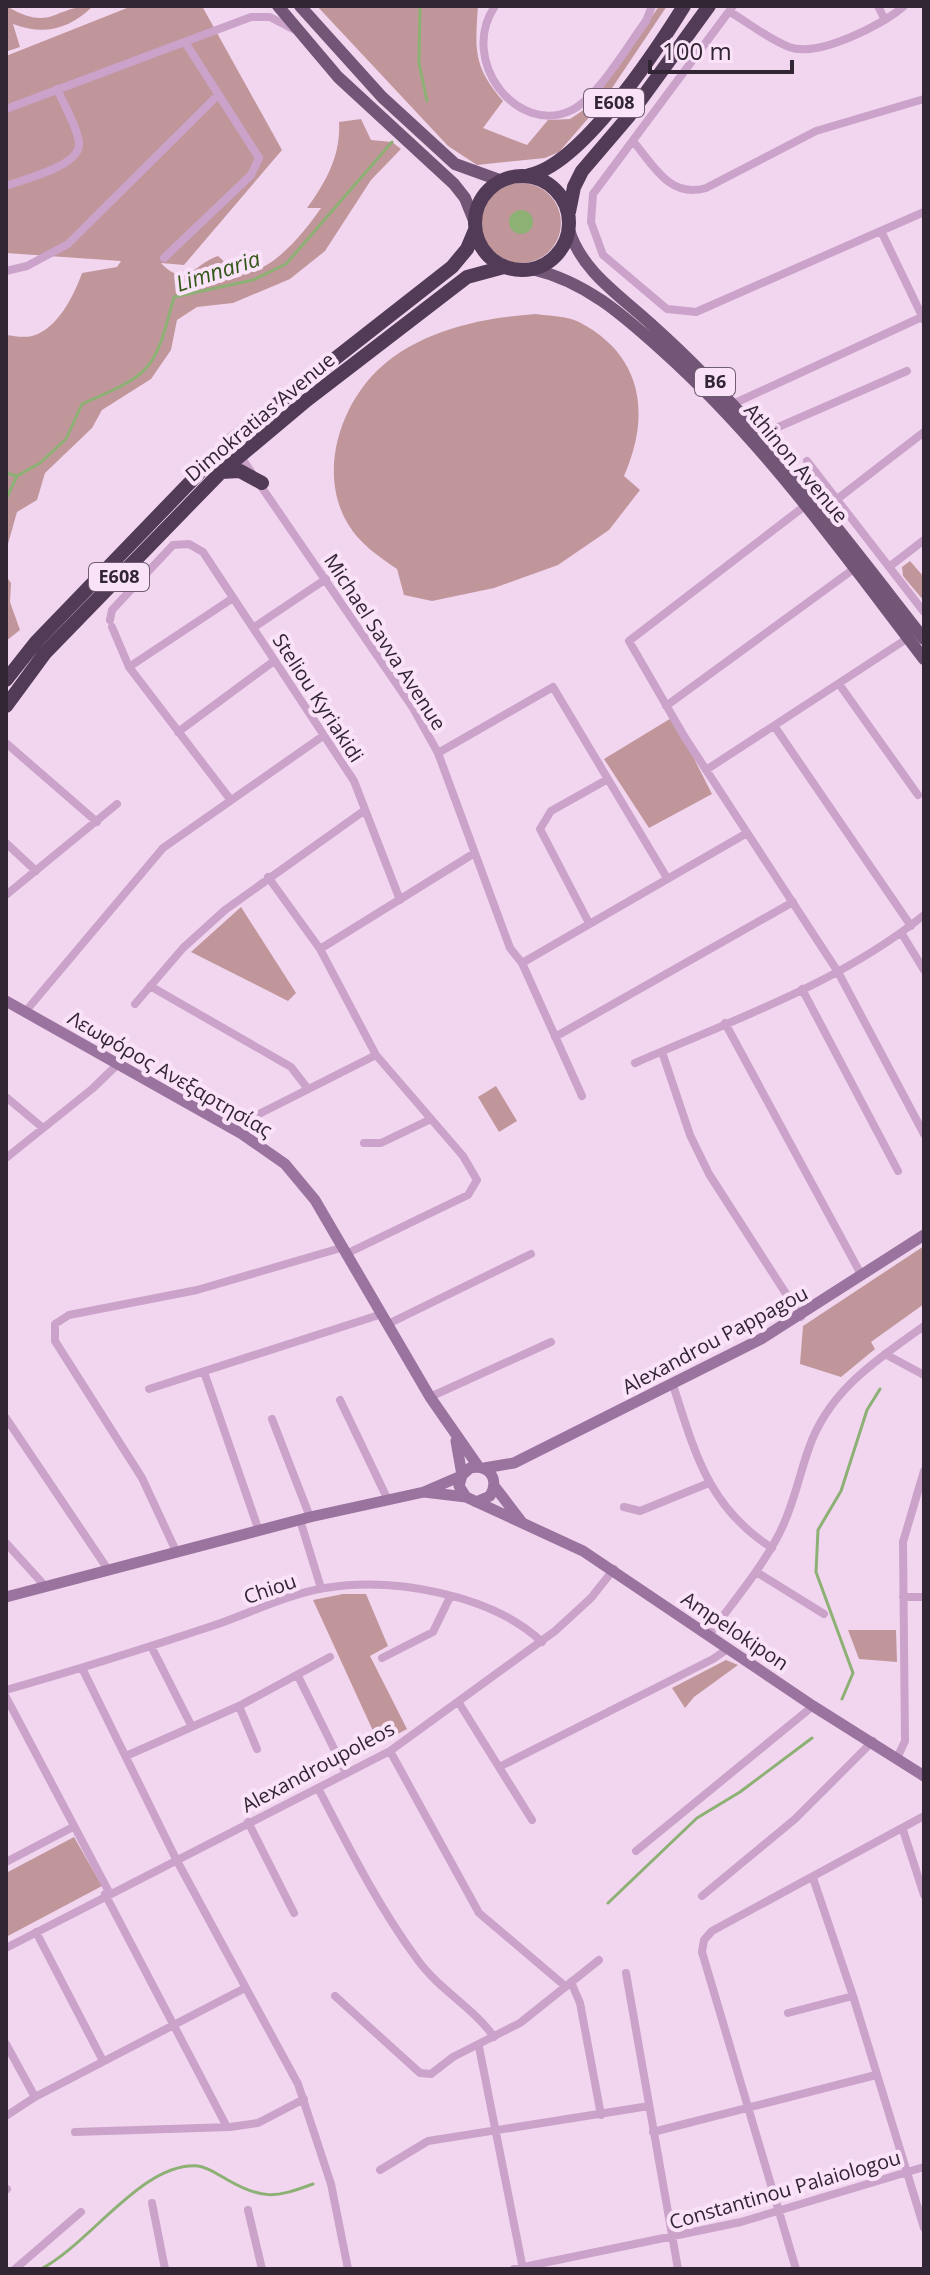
<svg xmlns="http://www.w3.org/2000/svg" width="930" height="2275" viewBox="0 0 930 2275" font-family="'Open Sans',sans-serif">
<style>
.green{fill:#c1969b}
.water{fill:#8db074}
.lines{fill:none;stroke-linecap:round;stroke-linejoin:round}
.stream{stroke:#8db074;stroke-width:3}
.street{stroke:#caa2ca;stroke-width:8}
.secondary{stroke:#9a739e;stroke-width:11}
.primary{stroke:#735577;stroke-width:12}
.highway{stroke:#523b56;stroke-width:14}
.labels{text-anchor:middle;stroke-width:8;stroke-linejoin:round;paint-order:stroke}
.shield{fill:#fae3f8;stroke:#6e5e6f;stroke-width:2}
.shield-label{font-size:18px;font-weight:bold;fill:#322534}
.street-label{font-size:20px;fill:#322534;stroke:#fae3f8}
.water-label{font-size:22px;font-style:italic;fill:#325819;stroke:#fae3f8}
</style>
<rect width="100%" height="100%" fill="#f2d6f0"/>
<path class="green" d="M6,6c47,27 46,0 87,0 -23,23 -49,30 -80,18l7,23 -12,4z
M132,6h70l80,144 -98,115 -23,-2c25,27 34,0 57,-7 6,5 13,13 21,15 30,7 67,-41 82,-63h-14c19,-26 34,-53 32,-86l22,-3 10,21 21,2 9,7 -30,31 -46,71 -35,28 -57,24 -36,4 -20,13 -6,30 -20,29 -49,31 -10,18 -47,45 -8,27 -20,12 -11,39v-216c8,1 18,3 26,1 26,-7 42,-41 50,-63l35,-6 4,-6 -115,-8v-197z
M317,6h161c-3,44 -5,60 25,95l-20,27 44,17 21,-25 22,-1 21,-14 68,-99h8l-63,94 -45,52 -14,6 -68,7 -29,-19z
M481 223a40 40 0 1 1 80 0a40 40 0 1 1-80 0Z
M536,314c13,2 31,2 43,8 64,33 72,93 45,154l16,14 -31,40 -51,35 -64,23 -62,13 -28,-6 -7,-26c-19,-13 -37,-25 -49,-45 -32,-53 -6,-127 40,-163 43,-33 96,-43 148,-47z
M910,561l14,16v24l-21,-25 -1,-9z
M6,576l5,7 -1,19 10,28 -14,11z
M673,717l39,77 -63,34 -45,-69z
M241,907l55,86 -8,8 -97,-49z
M496,1086l21,35 -18,11 -21,-35z
M924,1246v58l-53,38 4,7 -34,28 -41,-13 3,-38z
M343,1594h23l22,52 -18,10 37,73 -28,15 -66,-144z
M848,1630h48l1,32 -38,-3z
M726,1660l12,5 -44,32 -9,11 -13,-20z
M74,1837l28,49 -96,51v-64z"/>
<path class="water" d="M509 222a12 12 0 1 1 24 0a12 12 0 1 1-24 0Z"/>
<g class="lines">
<path class="stream" d="M420,6l-1,57 8,38
M6,473l11,3
M6,499l11,-23 23,-13 26,-24 16,-35c71,-31 72,-32 92,-107l79,-17 33,-16 106,-122
M842,1699l11,-26 -37,-101 2,-42 23,-39 26,-81 13,-21
M608,1903l89,-85 43,-26 72,-54
M41,2269c50,-26 101,-107 157,-103 9,1 21,9 28,13 36,21 49,19 87,5"/>
<path class="street" d="M495,6c-37,54 22,131 77,104 27,-14 56,-65 74,-89l6,-15
M733,6l-140,188 -2,28 12,33 64,54 29,3 228,-100
M878,6l7,14
M730,12c19,11 38,27 59,35 28,11 94,-22 115,-41
M6,109l245,-92h19l23,12
M633,141c20,24 37,58 73,47l110,-57 108,-32
M6,186c18,-7 75,-20 73,-43 -2,-17 -15,-38 -22,-54
M881,231l43,89
M164,258l87,-83 8,-17 -74,-116
M6,271l21,-5 41,-22 150,-149
M735,403l189,-87
M762,434l145,-63
M230,441l183,267 25,45 72,195 12,15 60,133
M807,461l117,151
M836,500l88,-68
M806,505l-177,136 55,95 154,236 86,162
M889,567l35,-27
M110,620l2,-10 61,-65 16,-1 14,8 151,229 46,119
M112,627l17,40
M253,628l73,-49
M839,684l79,111
M666,706l189,-138
M775,727l136,199
M178,732l96,-71
M6,743l91,79
M438,753l115,-66 114,191
M706,770l202,-132
M230,799l-101,-132 104,-69
M6,843l30,28
M268,877l52,72 56,106 87,101 14,24 -9,15 -120,58
M6,895l111,-91
M589,923l-49,-94 11,-18 57,-32
M902,934l22,36
M320,949l153,-95
M522,963l225,-130
M150,986l141,81 17,22
M802,989l96,182
M135,1004l48,-56 42,-38 140,-100
M25,1012l138,-164 160,-112
M725,1023l137,253
M555,1037l238,-135
M662,1052l28,83 19,39 92,143
M635,1063c98,-43 205,-80 289,-148
M6,1097l37,31
M242,1134l15,-19 119,-60
M364,1143h17l48,-23
M6,1158l86,-69 26,-25
M388,1324l143,-70
M885,1354l39,21
M204,1372l55,159
M673,1385c22,68 35,122 99,163
M149,1389l233,-75
M430,1397l121,-55
M340,1400l48,100
M6,1418l103,153
M272,1419l38,98
M624,1507l16,4 69,-28
M300,1520l21,68
M6,1543l39,43
M176,1551l-34,-73 -87,-137v-17l14,-9 128,-25 147,-43
M758,1573l66,41
M903,1597h21
M710,1634c24,-34 50,-63 69,-100 14,-26 20,-59 30,-86 20,-58 68,-88 115,-122
M151,1646l40,79
M382,1658l51,-26 17,-35
M82,1668l94,191 122,225 33,100 17,85
M298,1676l48,97
M6,1690c70,-20 140,-42 209,-65 35,-12 73,-31 110,-37 68,-11 166,6 217,54
M6,1697l103,195
M459,1703l73,117
M239,1706l18,43
M390,1751l89,162 86,73
M126,1756l113,-50 91,-49
M898,1756l7,-15 -2,-199 21,-71
M499,1767l214,-108 16,-11
M318,1788c30,58 60,118 99,171 22,31 56,48 77,78
M248,1822l46,91
M903,1830l21,65
M636,1851l177,-145
M6,1862l67,-35
M813,1878l40,118 71,232
M105,1894l122,233
M702,1896l93,-77 78,-78
M36,1932l67,129
M6,1948l384,-197 165,-120 36,-33 23,-29
M626,1973l52,296
M571,1982l9,21 21,112
M335,1996l85,77 11,1 22,-17 67,-34 79,-63
M788,2013l65,-17
M6,2044l29,53
M479,2047l44,222
M6,2116l29,-19 210,-109
M75,2132l155,-5 28,-4 46,-24
M653,2132l223,-57
M380,2170l48,-29 221,-35
M6,2190l1,-1
M152,2203l13,66
M248,2210l14,59
M15,2269l66,-57
M514,2269l227,-47 183,-55
M796,2269l-94,-317 2,-12 8,-9 212,-115"/>
<path class="secondary" d="M6,1001l236,133 43,30 30,36 115,197 48,69
M456,1441l6,34
M484,1468l30,-5 247,-124 163,-104
M495,1487l26,34
M424,1492l42,5 117,54 230,155 111,70
M466,1497l-7,-11 3,-11 8,-7c19,-4 30,11 20,28l-14,6
M6,1597l304,-80 114,-25 37,-16"/>
<path class="primary" d="M278,6l60,71 116,107 11,14 10,25
M300,6l82,91 73,67 47,17
M569,230c13,42 52,66 83,95 104,93 186,204 272,314
M532,269c55,13 92,47 132,83 101,91 178,200 260,307"/>
<path class="highway" d="M529,175c52,-10 127,-124 155,-169
M475 223a47 47 0 1 1 94 0a47 47 0 1 1-94 0Z
M569,212l5,-25 8,-16 47,-55 80,-110
M221,472l19,-1 22,12
M6,680l30,-38 194,-201 222,-174 15,-18 8,-19
M6,706l39,-53 176,-181 86,-72 160,-123 37,-10"/>
</g>
<g class="labels">
<g class="shield">
<rect x="584" y="89" width="60" height="28" rx="6"/>
<rect x="695" y="368" width="40" height="28" rx="6"/>
<rect x="89" y="563" width="60" height="28" rx="6"/>
</g>
<g class="shield-label">
<text x="614" y="109">E608</text>
<text x="715" y="388">B6</text>
<text x="119" y="583">E608</text>
</g>
<g class="street-label">
<text transform="translate(260 417) rotate(-40)" y="7">Dimokratias Avenue</text>
<text transform="translate(796 463) rotate(50)" y="7">Athinon Avenue</text>
<text transform="translate(385 642) rotate(57)" y="7">Michael Savva Avenue</text>
<text transform="translate(318 698) rotate(57)" y="7">Steliou Kyriakidi</text>
<text transform="translate(170 1074) rotate(30)" y="7">Λεωφόρος Ανεξαρτησίας</text>
<text transform="translate(715 1340) rotate(-28)" y="7">Alexandrou Pappagou</text>
<text transform="translate(270 1589) rotate(-19)" y="7">Chiou</text>
<text transform="translate(735 1631) rotate(34)" y="7">Ampelokipon</text>
<text transform="translate(318 1767) rotate(-28)" y="7">Alexandroupoleos</text>
<text transform="translate(785 2190) rotate(-16)" y="7">Constantinou Palaiologou</text>
</g>
<g class="water-label">
<text transform="translate(218 271) rotate(-18)" y="8">Limnaria</text>
</g>
</g>
<rect width="930" height="2275" fill="none" stroke="#322534" stroke-width="16"/>
<path d="M650 60v12h142v-12" fill="none" stroke="#322534" stroke-width="4"/>
<text x="662" y="60" font-size="24" fill="#322534" stroke="#fae3f8" stroke-width="6" paint-order="stroke">100 m</text>
</svg>
